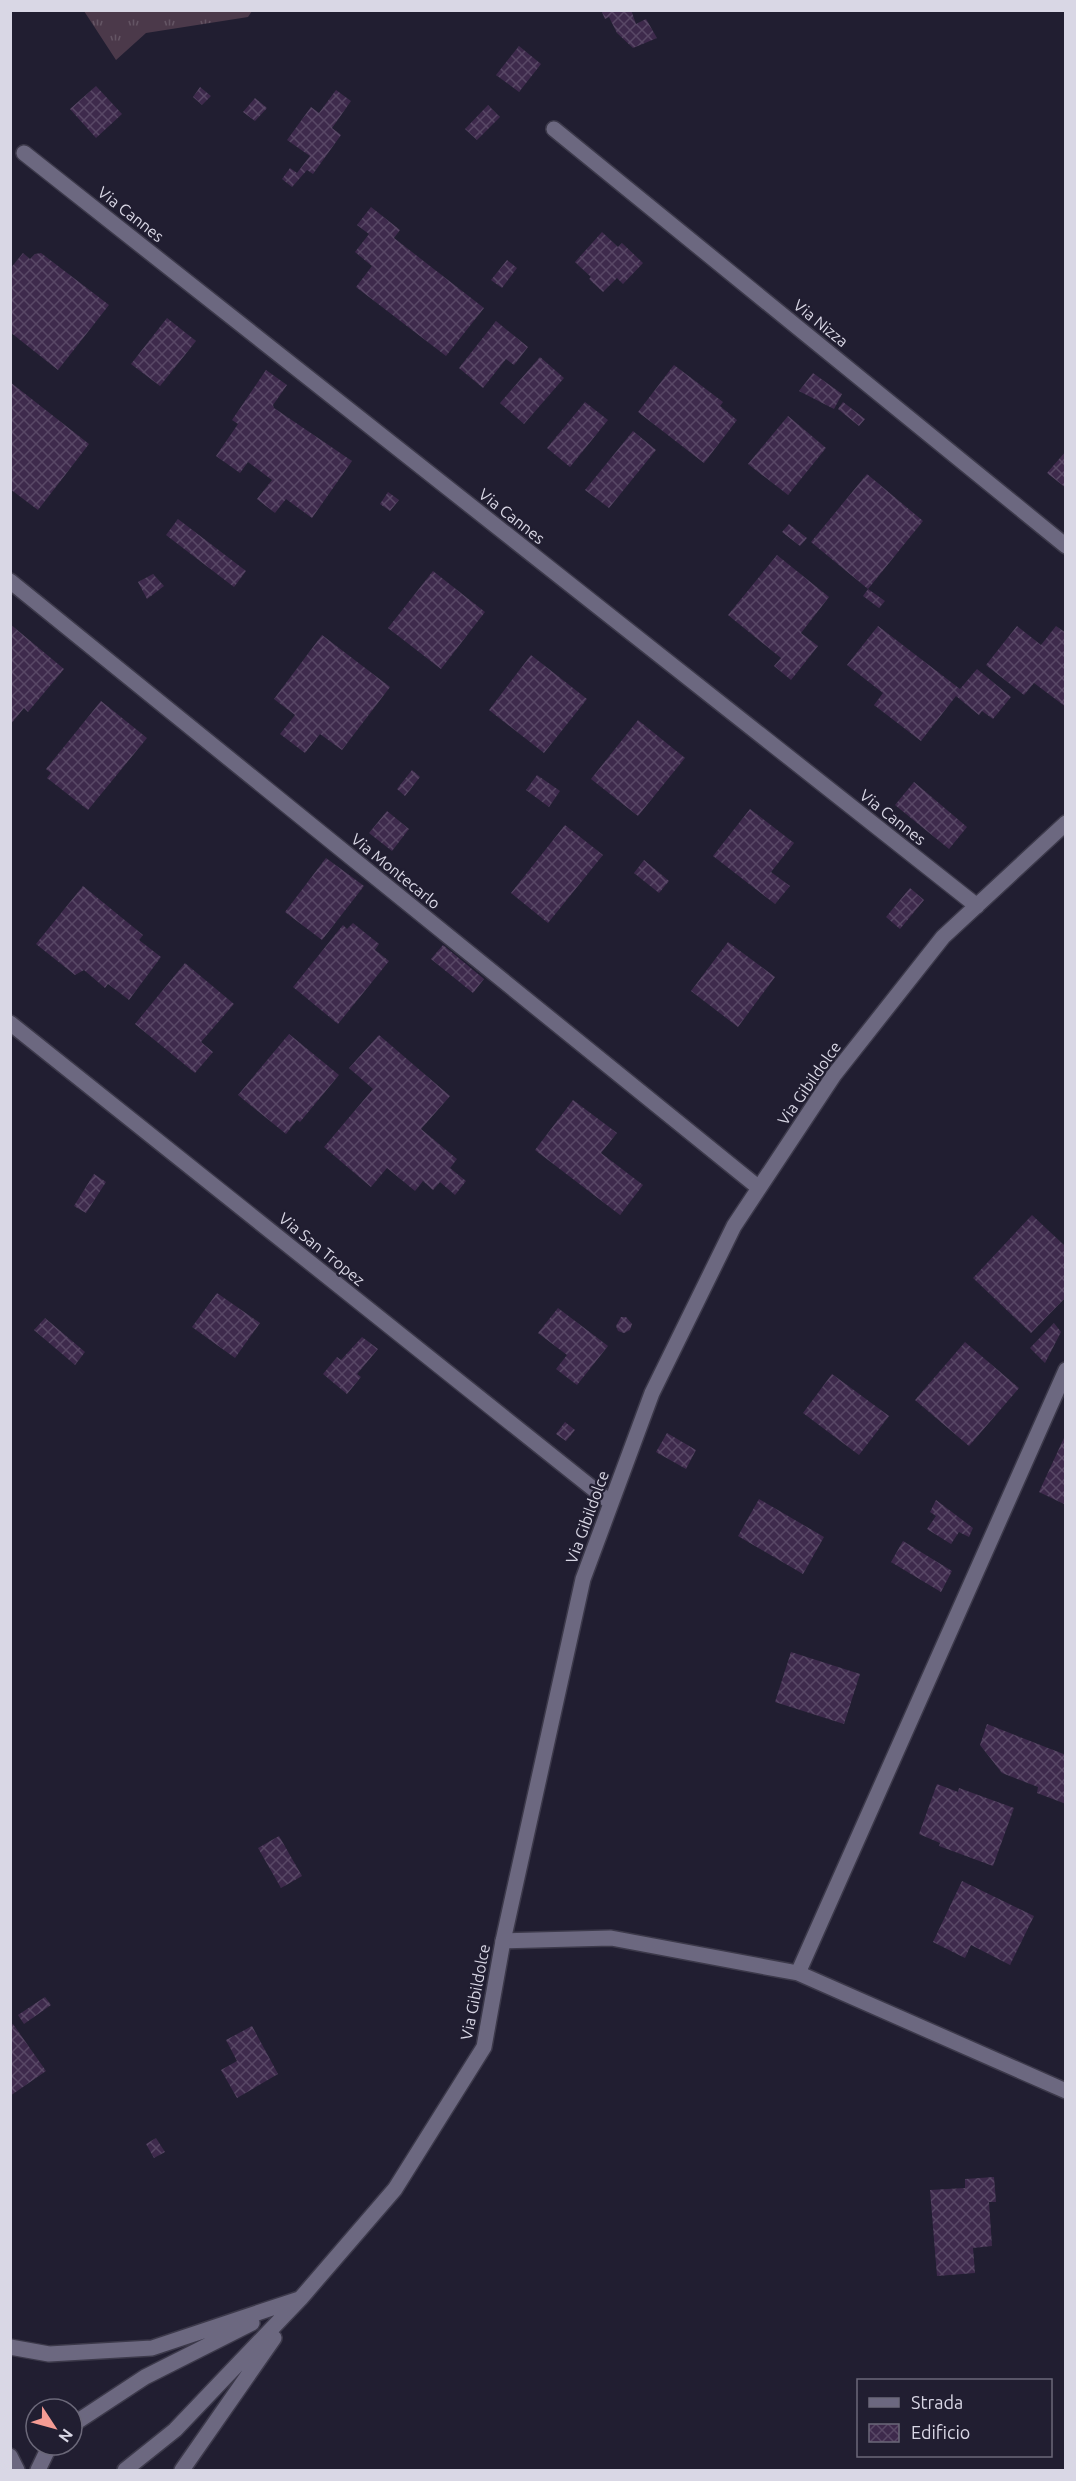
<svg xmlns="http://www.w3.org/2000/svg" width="1076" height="2481" viewBox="0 0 1076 2481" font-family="Ubuntu,sans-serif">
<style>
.grass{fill:url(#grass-tufts)}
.building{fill:url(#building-cross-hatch)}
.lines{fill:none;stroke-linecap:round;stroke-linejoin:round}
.service-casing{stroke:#3c394a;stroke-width:18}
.minor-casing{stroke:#3c394a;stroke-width:18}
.service{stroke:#6c6880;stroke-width:15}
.minor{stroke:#6c6880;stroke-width:15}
.labels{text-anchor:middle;stroke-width:4.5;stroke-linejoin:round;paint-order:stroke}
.street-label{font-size:16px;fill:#d9d7e5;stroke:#211e31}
</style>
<defs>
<pattern id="grass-tufts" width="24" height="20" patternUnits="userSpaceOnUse" patternTransform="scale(1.5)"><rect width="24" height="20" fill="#4b394a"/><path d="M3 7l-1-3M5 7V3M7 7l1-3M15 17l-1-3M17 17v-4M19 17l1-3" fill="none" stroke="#645564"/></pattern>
<pattern id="building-cross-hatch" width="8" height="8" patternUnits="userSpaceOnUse" patternTransform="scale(1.5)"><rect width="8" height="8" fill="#3e2a4c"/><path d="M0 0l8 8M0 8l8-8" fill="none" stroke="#594866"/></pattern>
</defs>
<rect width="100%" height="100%" fill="#211e31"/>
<path class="grass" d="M84,11h168l-4,6 -102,16 -30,27z"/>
<path class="building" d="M601,10h30l5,14 10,-5 11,19 -24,10 -16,-15 -8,-16 -4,2z
M519,46l22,18 -22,28 -23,-17z
M96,86l26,28 -26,24 -26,-29z
M200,87l11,9 -9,9 -9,-8z
M336,90l15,11 -19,27 9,7 -28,39 -6,-4 -15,17 -10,-8 8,-11 7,5 13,-17 -23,-16 24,-33 8,6z
M255,98l12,10 -12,13 -12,-9z
M488,105l12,12 -23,23 -12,-11z
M371,207l29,23 -6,8 90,70 -38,48 -90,-69 16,-21 -17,-14 14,-18 -12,-9z
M602,232l16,15 4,-4 21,20 -20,21 -6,-6 -14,14 -14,-13 2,-2 -16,-15z
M23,253l7,6 5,-5 6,-1 68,52 -51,65 -48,-38v-63z
M507,260l10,8 -15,20 -11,-8z
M167,318l29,23 -36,45 -29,-22z
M496,321l32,26 -14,18 -8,-6 -23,29 -24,-20z
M540,357l24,21 -40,46 -24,-21z
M674,365l49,37 -3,4 17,14 -33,43 -66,-51z
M266,370l21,15 -14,20 1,3 78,53 -40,57 -26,-19 -11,14 -18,-14 15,-19 -24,-18 -8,11 -24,-17 22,-32 -6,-4z
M813,373l29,21 -8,15 -35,-18z
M10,382l79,62 -51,66 -28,-21z
M585,402l23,18 -38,47 -23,-19z
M843,402l22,17 -6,7 -21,-17z
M788,416l38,32 -38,47 -40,-31z
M633,431l23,19 -47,58 -24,-18z
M1066,451v37l-19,-15z
M867,474l56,47 -55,68 -57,-47z
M388,492l11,8 -9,11 -10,-7z
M178,519l68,52 -12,16 -68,-52z
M789,524l18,14 -7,8 -18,-14z
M777,555l52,42 -28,36 17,13 -27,34 -17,-14 7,-8 -53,-43z
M433,571l52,41 -44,57 -53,-41z
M153,574l11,12 -17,13 -9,-17z
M868,589l17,12 -6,7 -16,-12z
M10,624l54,45 -36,43 -4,-4 -14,17z
M878,626l82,63 17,-20 34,28 -18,22 -11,-8 -3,4 -23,-19 -35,45 -47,-36 9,-12 -36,-28z
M1017,626l24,19 15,-19 10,7v74l-32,-24 -10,12 -38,-30z
M322,635l68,52 -48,63 -22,-16 -15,19 -25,-19 15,-19 -21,-16z
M531,655l56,44 -43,54 -55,-43z
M101,701l46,37 -59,72 -41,-32 4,-5 -5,-4z
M638,720l47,38 -47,58 -47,-37z
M412,770l8,7 -15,19 -8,-7z
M537,775l23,16 -11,16 -23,-17z
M914,782l53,45 -18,22 -54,-44z
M750,809l44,34 -23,29 19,14 -15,18 -62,-48z
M387,811l22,18 -17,22 -23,-18z
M565,825l38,30 -55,68 -37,-30z
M326,858l38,28 -42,54 -37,-28z
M644,860l25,21 -10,12 -25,-20z
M83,886l60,49 -4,5 22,17 -32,43 -21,-16 -3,4 -21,-18 -9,5 -39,-31z
M910,888l14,12 -24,29 -14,-12z
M353,923l26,21 -4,6 14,11 -51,63 -45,-37 50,-62 4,4z
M728,942l47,35 -37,50 -47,-36z
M443,945l41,34 -11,14 -42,-34z
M185,963l49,41 -33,38 12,10 -18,21 -60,-49z
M289,1034l50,41 -39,47 -3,-2 -11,14 -48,-39z
M379,1035l71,61 -29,33 36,30 -7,9 16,13 -11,14 -15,-13 -7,8 -10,-9 -8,10 -28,-23 -16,19 -47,-40 49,-58 -24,-21z
M573,1100l44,33 -16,20 42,32 -23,30 -85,-65z
M94,1174l12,8 -20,31 -12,-7z
M1032,1215l34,32v50l-35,36 -58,-55z
M217,1293l43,30 -25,35 -43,-31z
M558,1308l50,38 -31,39 -21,-16 11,-14 -29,-22z
M621,1317h5l6,7 -2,6 -6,3 -6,-2 -2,-5z
M45,1318l40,34 -10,13 -41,-35z
M1054,1323l7,9 -16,31 -15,-15z
M362,1337l16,12 -21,25 4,3 -14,17 -24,-20 14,-17 4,3z
M965,1342l54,46 -50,58 -54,-46z
M832,1374l57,42 -30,39 -56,-42z
M565,1422l10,8 -9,11 -10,-7z
M667,1433l29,17 -10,19 -30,-17z
M1064,1438h2v67l-27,-13z
M759,1499l65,38 -21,37 -65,-38z
M936,1500l37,28 -4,9 -10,-5 -8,12 -24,-15 9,-13 -6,-4z
M903,1541l49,30 -11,21 -50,-30z
M791,1652l69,22 -16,50 -69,-22z
M987,1724l79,31v49l-29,-11 1,-6 -36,-14 -22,-28z
M937,1784l21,8 1,-4 55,20 -21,58 -54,-20 1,-3 -21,-9z
M279,1836l23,40 -21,12 -23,-40z
M962,1881l72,35 -24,49 -39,-20 -6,13 -32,-16z
M45,1997l6,8 -27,19 -6,-9z
M13,2024l33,47 -36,25v-70z
M252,2026l26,48 -41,24 -16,-28 16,-9 -11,-21z
M156,2138l9,14 -11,6 -8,-14z
M994,2177l2,25h-7l3,44 -19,2 2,25 -38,3 -7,-86 35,-2v-9z"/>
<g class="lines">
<defs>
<path id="service" d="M503,1941l108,-3 187,35 268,-603
M798,1973l268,118"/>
<path id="minor" d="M554,129l512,417
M24,153l953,753
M10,581l749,607
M10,1023l601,480
M10,2347l39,7 103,-6 147,-49
M72,2425l73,-48 107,-54
M10,2456l7,14
M38,2470l12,-25
M125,2470l50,-40 126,-132 94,-109 89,-142 19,-106 80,-362 69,-186 82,-167 100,-151 109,-138 123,-114
M182,2470l92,-132"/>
</defs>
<use href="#service" class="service-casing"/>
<use href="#minor" class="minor-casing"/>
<use href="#service" class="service"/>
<use href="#minor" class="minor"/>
</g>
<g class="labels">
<g class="street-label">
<text transform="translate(131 214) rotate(38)" y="6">Via Cannes</text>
<text transform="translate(821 323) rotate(39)" y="6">Via Nizza</text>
<text transform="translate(512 516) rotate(38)" y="6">Via Cannes</text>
<text transform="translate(893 817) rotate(38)" y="6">Via Cannes</text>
<text transform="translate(396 871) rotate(39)" y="6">Via Montecarlo</text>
<text transform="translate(809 1083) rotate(-55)" y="6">Via Gibildolce</text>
<text transform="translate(322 1249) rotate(39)" y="6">Via San Tropez</text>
<text transform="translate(587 1517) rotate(-70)" y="6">Via Gibildolce</text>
<text transform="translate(475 1992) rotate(-79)" y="6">Via Gibildolce</text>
</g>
</g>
<rect width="1076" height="2481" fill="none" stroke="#d9d7e5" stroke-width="24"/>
<rect x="857" y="2379" width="195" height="78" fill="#211e31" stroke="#6b6879" stroke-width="1.5"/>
<rect x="869" y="2398" width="30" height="9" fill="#6c6880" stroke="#6b6879" stroke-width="1.5"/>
<text x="911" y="2409" font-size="18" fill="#d9d7e5">Strada</text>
<rect x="869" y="2424" width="30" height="18" fill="url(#building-cross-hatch)" stroke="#6b6879" stroke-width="1.5"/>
<text x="911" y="2439" font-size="18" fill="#d9d7e5">Edificio</text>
<g transform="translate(54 2427) rotate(126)"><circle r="28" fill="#211e31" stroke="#6b6879" stroke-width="1.5"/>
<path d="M0-4.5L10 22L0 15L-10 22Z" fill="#f59c94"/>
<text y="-9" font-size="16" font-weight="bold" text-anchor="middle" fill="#d9d7e5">N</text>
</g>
</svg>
